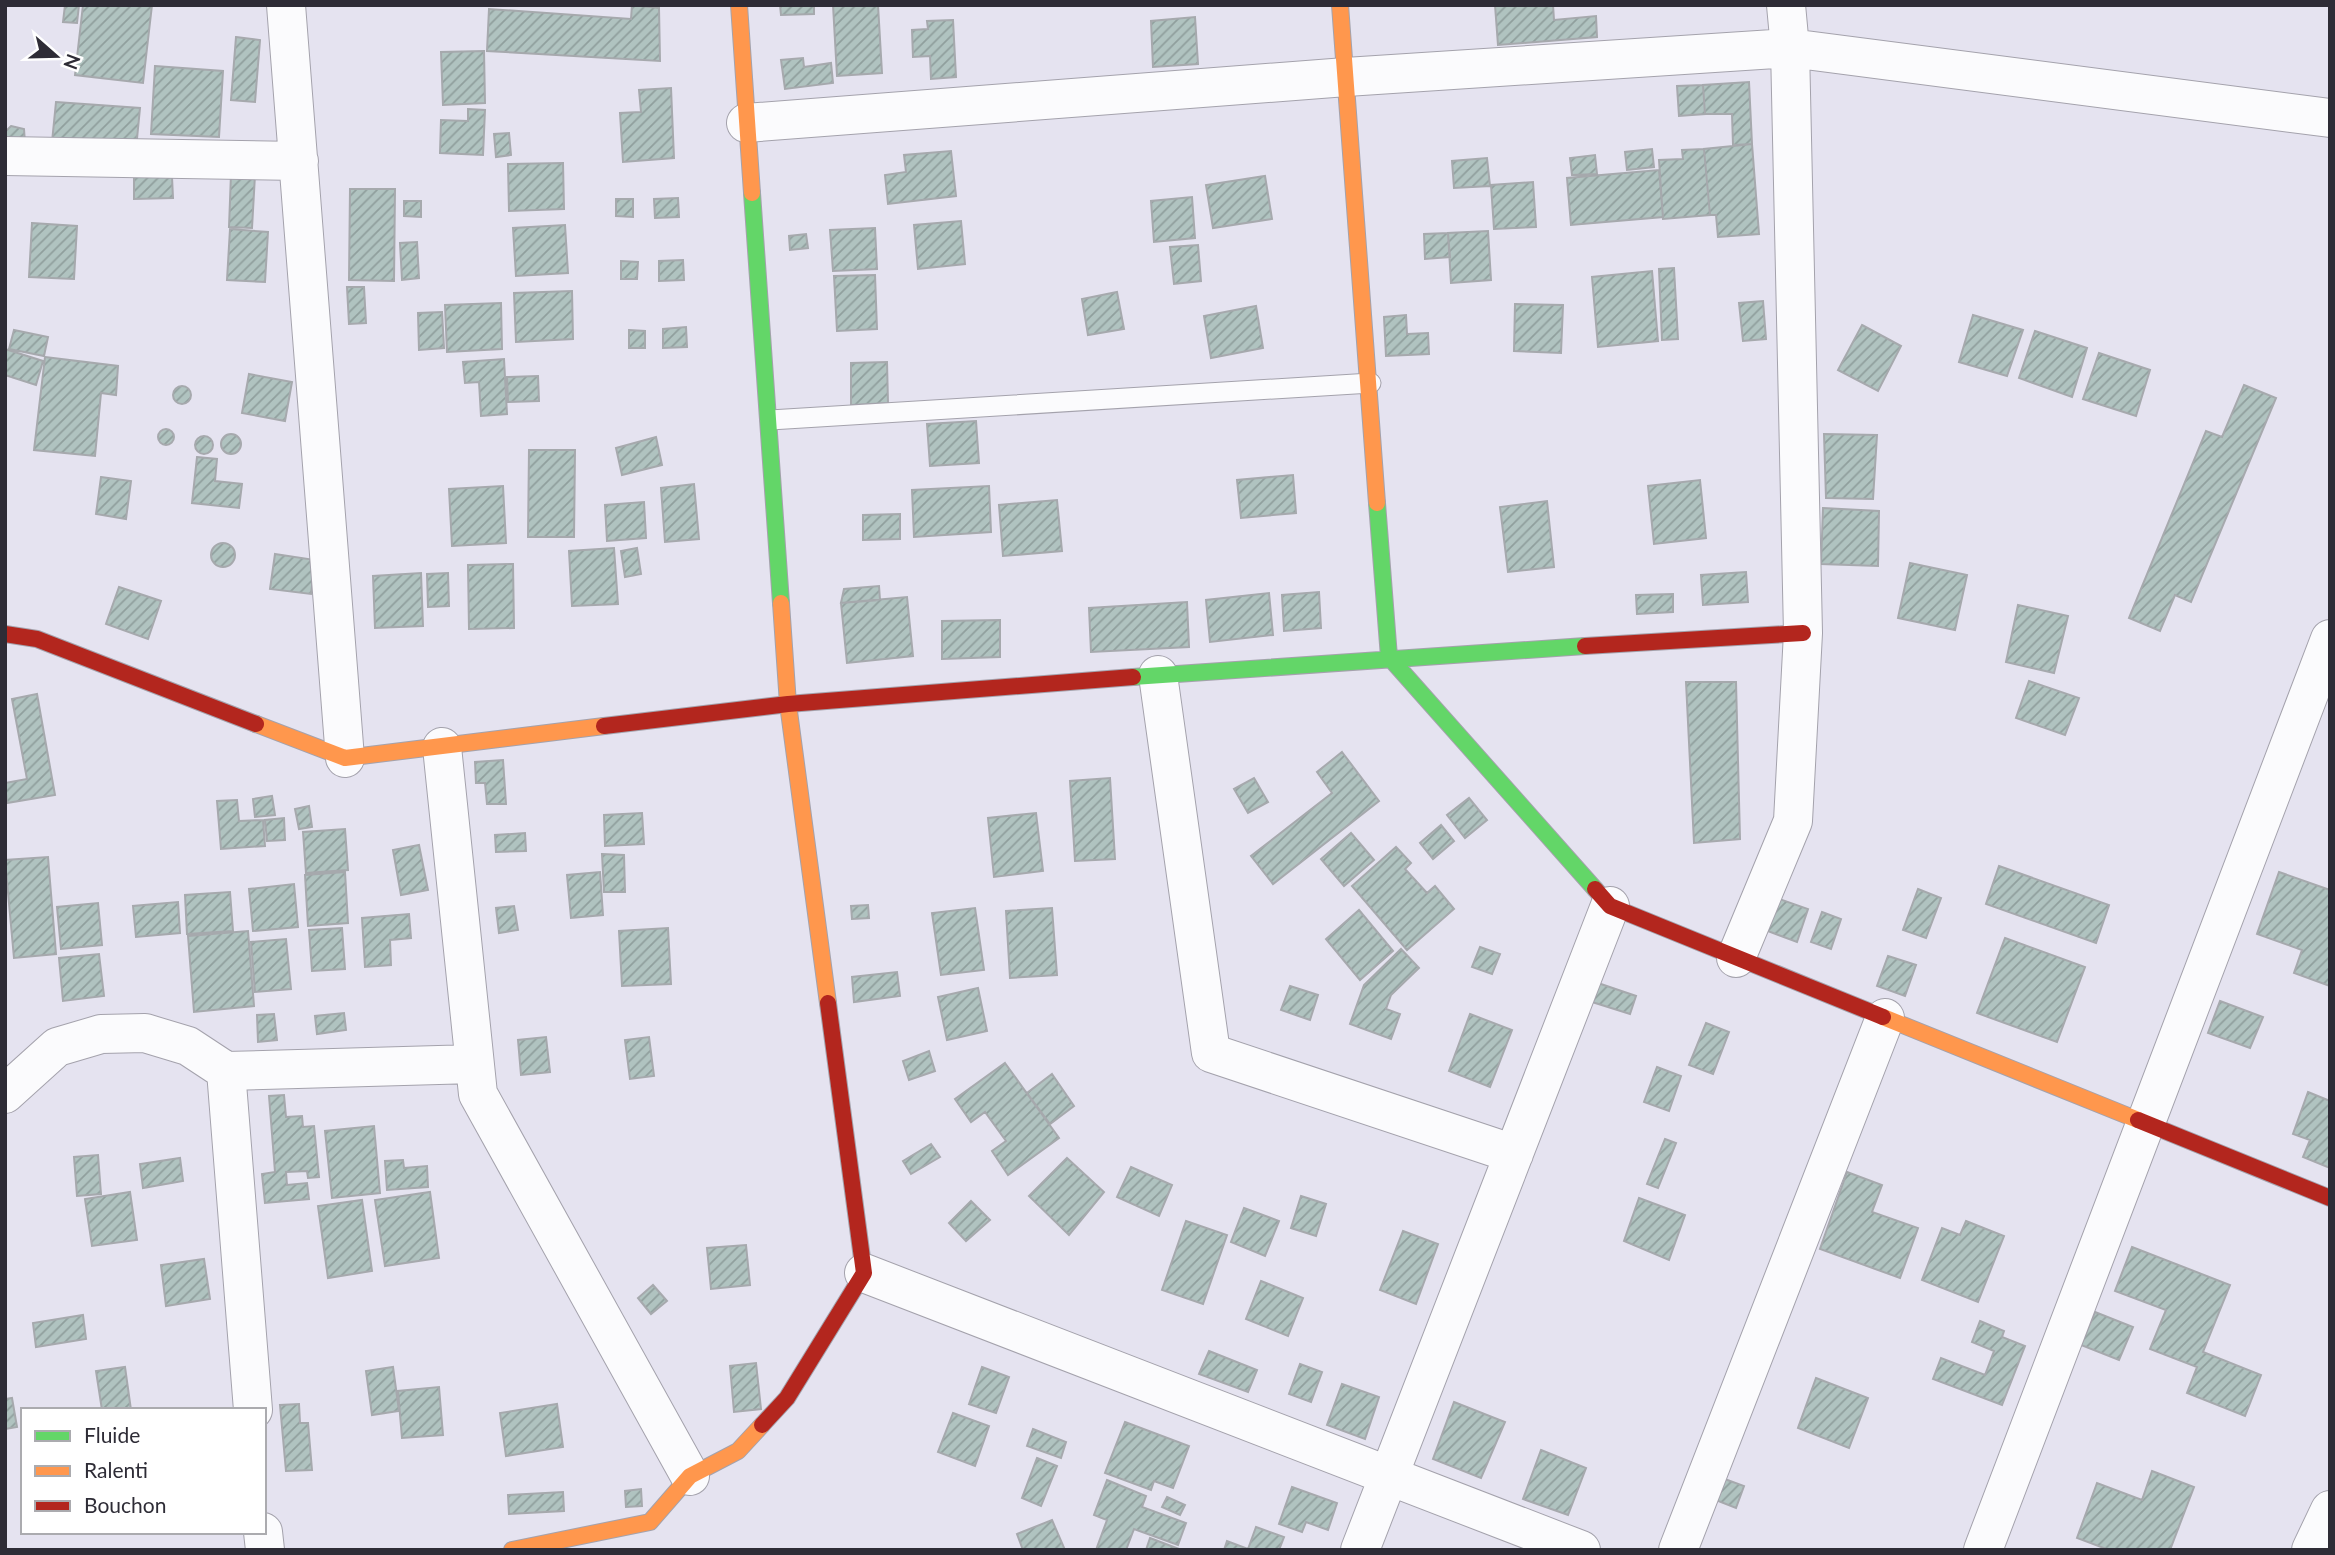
<svg xmlns="http://www.w3.org/2000/svg" width="2335" height="1555" viewBox="0 0 2335 1555" font-family="Lato,sans-serif">
<style>
.building{fill:url(#building-hatch);stroke:#a6a9ad;stroke-width:2}
.lines{fill:none;stroke-linecap:round;stroke-linejoin:round}
.lane-casing{stroke:#a4a2ac;stroke-width:21}
.street-casing{stroke:#a4a2ac;stroke-width:40}
.fast-casing{stroke:#a4a2ac;stroke-width:18}
.slow-casing{stroke:#a4a2ac;stroke-width:18}
.jam-casing{stroke:#a4a2ac;stroke-width:18}
.lane{stroke:#fbfbfd;stroke-width:19}
.street{stroke:#fbfbfd;stroke-width:38}
.fast{stroke:#63d668;stroke-width:16}
.slow{stroke:#ff974d;stroke-width:16}
.jam{stroke:#b3261e;stroke-width:16}
</style>
<defs>
<pattern id="building-hatch" width="6" height="6" patternUnits="userSpaceOnUse" patternTransform="scale(1.75)"><rect width="6" height="6" fill="#b0c3c0"/><path d="M-1 1l2-2M0 6l6-6M5 7l2-2" fill="none" stroke="#909f9d"/></pattern>
</defs>
<rect width="100%" height="100%" fill="#e5e3f0"/>
<path class="building" d="M65,5h14l-2,18 -14,-1z
M83,5h69l-9,78 -68,-8z
M632,5l27,3 1,53 -173,-10 2,-42 142,10z
M780,5h34v9l-33,1z
M833,5h45l4,68 -45,3z
M1495,5h58l1,15 42,-4 1,21 -99,8z
M1195,17l3,47 -45,3 -2,-46z
M953,20l3,57 -25,2 -1,-23 -17,1 -1,-27 16,-1 -1,-8z
M236,37l24,3 -5,62 -24,-2z
M484,51l1,52 -42,2 -2,-53z
M803,58l1,9 27,-4 2,20 -48,6 -4,-29z
M155,66l68,5 -4,66 -68,-3z
M1749,82l3,62 -19,1 -1,-31h-27l-2,-29z
M1703,85l2,29 -26,2 -2,-30z
M671,88l3,70 -51,4 -3,-49 21,-1 -2,-22z
M56,102l84,6 -4,41 -84,-7z
M468,109l17,1 -2,45 -43,-2 1,-33 27,1z
M11,126l13,3 1,14 -20,-3 1,-9z
M509,133l2,22 -15,2 -2,-23z
M1752,144l7,90 -41,3 -2,-22h-6l-6,-66z
M1652,149l2,18 -27,3 -2,-18z
M1704,149l6,66 -47,4 -4,-59 24,-1 -1,-9z
M951,151l5,45 -68,8 -3,-29 21,-3 -2,-17z
M1595,155l2,19 -25,1 -2,-17z
M1487,158l3,28 -36,2 -2,-27z
M563,163l1,46 -55,2 -1,-47z
M1659,170l4,47 -92,8 -4,-47z
M231,174l24,1 -3,53 -23,-1z
M1265,176l7,43 -59,9 -7,-43z
M134,177h38l1,21 -39,1z
M1533,182l3,45 -42,2 -3,-44z
M350,189h45l-1,92 -45,-1z
M1192,197l3,41 -41,4 -3,-41z
M678,198l1,19 -24,1 -1,-19z
M616,199h17v18l-17,-1z
M404,201h17v16l-17,-1z
M961,221l4,43 -47,5 -4,-44z
M32,223l45,3 -3,53 -45,-2z
M565,225l3,48 -52,3 -3,-48z
M875,228l2,41 -44,2 -3,-41z
M230,229l38,3 -3,50 -38,-2z
M1488,231l3,49 -40,3 -3,-50z
M1448,233l2,24 -25,2 -1,-25z
M806,234l2,14 -18,2 -1,-14z
M417,242l2,36 -17,2 -2,-37z
M1198,245l3,36 -27,3 -4,-37z
M683,260l1,20 -25,1v-20z
M621,261l17,1 -1,17h-16z
M1674,268l4,71 -16,1 -3,-71z
M1652,271l6,70 -60,6 -6,-70z
M875,275l2,54 -40,2 -3,-55z
M347,287h17l2,36 -17,1z
M572,291l1,48 -57,3 -2,-49z
M1117,292l7,37 -36,6 -6,-36z
M1763,301l3,38 -23,2 -4,-38z
M501,303l1,46 -55,3 -2,-47z
M1515,304l48,1 -2,48 -47,-2z
M1256,306l7,42 -52,10 -7,-42z
M442,312l2,36 -25,2 -1,-37z
M1406,315l1,19 21,-1 1,21 -43,2 -2,-39z
M1973,315l50,15 -16,46 -48,-14z
M1862,325l39,21 -23,45 -40,-21z
M686,327l1,20 -24,1v-19z
M14,330l34,7 -4,19 -35,-7z
M629,330l16,1v17h-16z
M2035,331l52,17 -15,49 -53,-19z
M5,349l38,12 -7,24 -31,-10z
M2099,353l51,17 -14,46 -53,-17z
M45,357l73,9 -2,29 -15,-2 -6,63 -61,-6z
M504,359l3,55 -26,2 -2,-34 -14,1 -2,-21z
M887,362l1,41 -37,2v-42z
M249,374l43,8 -7,39 -43,-8z
M538,376l1,25 -31,1 -1,-25z
M2244,385l32,13 -85,204 -16,-7 -15,36 -31,-13 77,-187 16,6z
M173 395a9 9 0 1 1 18 0a9 9 0 1 1-18 0Z
M976,421l3,42 -49,3 -3,-42z
M158 437a8 8 0 1 1 16 0a8 8 0 1 1-16 0Z
M1824,434l53,1 -4,64 -47,-1z
M221 444a10 10 0 1 1 20 0a10 10 0 1 1-20 0Z
M195 445a9 9 0 1 1 18 0a9 9 0 1 1-18 0Z
M656,437l6,28 -40,10 -6,-27z
M529,450h46l-1,87h-46z
M197,457l20,2 -2,22 27,3 -3,24 -47,-5z
M1293,475l3,38 -55,5 -4,-38z
M101,477l30,4 -5,38 -30,-5z
M1700,480l6,58 -52,6 -6,-58z
M694,484l5,55 -34,3 -4,-54z
M503,486l3,57 -54,3 -3,-57z
M989,486l2,46 -77,5 -2,-47z
M1057,500l5,51 -59,5 -4,-51z
M1547,501l7,66 -46,5 -8,-65z
M644,502l2,36 -39,3 -2,-36z
M1823,508l56,3 -1,55 -57,-2z
M900,514v25l-37,1v-25z
M211 555a12 12 0 1 1 24 0a12 12 0 1 1-24 0Z
M614,548l4,56 -46,2 -3,-55z
M637,548l4,26 -16,3 -4,-26z
M275,554l40,6 -4,34 -41,-5z
M1910,563l57,12 -12,55 -57,-12z
M513,564l1,64 -45,1 -1,-64z
M1746,572l2,30 -45,3 -2,-30z
M421,573l2,53 -48,2 -2,-52z
M448,573l1,33 -21,1 -1,-33z
M879,586l1,14 -39,3 3,-14z
M119,587l42,14 -13,38 -42,-15z
M1319,592l2,36 -37,3 -2,-36z
M1269,593l4,42 -63,7 -4,-42z
M1673,594v18l-36,2 -1,-19z
M907,597l6,59 -66,7 -6,-60z
M1187,602l2,45 -98,5 -2,-44z
M2018,605l50,11 -14,57 -48,-11z
M1000,620v37l-58,2v-38z
M2029,681l50,17 -14,37 -49,-17z
M1686,682h50l4,157 -46,4z
M37,694l18,101 -48,8 -2,-20 22,-4 -15,-80z
M1342,752l37,49 -106,83 -22,-28 81,-63 -15,-21z
M503,760l3,44h-19l-2,-21h-9l-1,-21z
M1110,778l5,81 -40,2 -5,-80z
M1254,778l14,24 -20,11 -14,-24z
M272,796l3,19 -20,2 -2,-18z
M1469,798l18,22 -22,18 -18,-23z
M237,800l2,21 24,-1 2,26 -44,3 -4,-48z
M309,806l3,21 -13,2 -4,-20z
M642,813l2,31 -39,2 -1,-31z
M1036,813l7,58 -49,6 -6,-59z
M284,818l1,22 -18,1 -2,-21z
M1441,825l13,16 -21,18 -13,-16z
M345,829l3,41 -42,3 -3,-41z
M525,833l1,18 -30,1 -1,-17z
M1351,833l23,27 -30,26 -23,-27z
M419,845l9,45 -27,5 -8,-45z
M1396,847l15,16 -6,6 22,24 8,-7 19,23 -47,41 -55,-64z
M602,854l22,1 1,37h-21z
M48,857l8,97 -42,4 -9,-98z
M1999,866l110,39 -13,38 -110,-39z
M345,872l3,51 -40,3 -3,-51z
M600,872l3,43 -32,3 -4,-43z
M2279,872l51,18v96l-36,-13 8,-23 -45,-16z
M294,884l4,43 -45,4 -4,-42z
M1918,889l23,9 -15,40 -23,-8z
M230,892l3,39 -46,3 -2,-39z
M1768,895l40,14 -11,33 -40,-15z
M178,902l2,31 -44,4 -3,-31z
M98,903l4,42 -41,4 -4,-42z
M868,905l1,13 -17,1 -1,-13z
M514,906l4,24 -19,3 -3,-25z
M975,908l9,62 -43,5 -9,-62z
M1052,908l5,67 -47,3 -4,-67z
M1359,910l34,41 -33,29 -34,-41z
M1822,912l19,7 -10,30 -20,-7z
M409,914l2,24 -21,2 1,25 -26,2 -3,-49z
M342,928l3,41 -33,2 -3,-41z
M668,928l3,56 -49,2 -3,-55z
M248,931l6,75 -60,6 -6,-76z
M2005,938l80,29 -28,75 -80,-29z
M286,939l5,50 -36,3 -4,-50z
M1480,947l20,7 -8,20 -20,-7z
M1401,949l18,19 -28,27 -5,14 14,5 -9,25 -41,-15 14,-39z
M99,954l5,42 -41,5 -4,-43z
M1888,956l28,9 -11,31 -28,-10z
M897,972l3,24 -46,6 -2,-25z
M1595,982l41,14 -6,18 -41,-13z
M1290,986l28,9 -8,25 -29,-10z
M978,988l9,43 -40,9 -9,-43z
M2220,1001l43,16 -13,31 -42,-15z
M344,1013l2,17 -29,4 -2,-18z
M274,1014l3,26 -19,2 -1,-27z
M1470,1014l42,16 -22,57 -41,-16z
M1706,1023l23,9 -16,42 -24,-9z
M546,1037l4,35 -29,3 -3,-35z
M649,1037l5,39 -24,3 -5,-39z
M929,1051l6,20 -26,9 -6,-19z
M1005,1063l54,75 -51,37 -16,-24 14,-10 -21,-29 -14,10 -16,-23z
M1657,1067l24,9 -12,35 -25,-9z
M1052,1074l22,32 -24,18 -23,-31z
M2308,1092l22,9v67l-27,-11 7,-17 -17,-6z
M284,1095l2,22 16,-1 1,11 11,-1 5,51 -11,1 -1,-7 -21,1 1,13 20,-2 2,16 -44,4 -3,-29 13,-2 -6,-76z
M374,1126l6,67 -48,5 -7,-67z
M1665,1139l11,4 -18,45 -11,-4z
M931,1144l9,13 -29,17 -8,-13z
M98,1155l3,39 -24,2 -3,-39z
M180,1158l3,23 -40,7 -3,-24z
M1067,1158l37,34 -35,43 -40,-39z
M403,1160l1,8 23,-2 1,21 -41,3 -2,-29z
M1131,1167l41,18 -13,31 -42,-19z
M1847,1172l35,13 -10,27 46,16 -18,50 -80,-29z
M130,1192l7,48 -45,6 -7,-47z
M430,1192l9,66 -54,8 -10,-66z
M1301,1196l25,8 -10,32 -25,-8z
M1639,1198l46,17 -16,45 -45,-19z
M362,1200l10,71 -44,7 -10,-72z
M971,1201l19,19 -24,21 -17,-18z
M1244,1208l35,13 -14,35 -34,-14z
M1186,1221l41,14 -24,69 -41,-14z
M1966,1221l38,15 -26,66 -56,-22 20,-52 18,7z
M1403,1231l35,13 -22,60 -36,-14z
M746,1245l4,40 -39,4 -4,-41z
M2132,1247l98,38 -27,67 58,23 -16,41 -58,-23 10,-26 -47,-18 16,-39 -51,-19z
M204,1259l6,40 -44,7 -5,-41z
M1261,1281l42,17 -15,38 -42,-17z
M653,1285l14,16 -16,13 -13,-16z
M2095,1312l38,15 -14,33 -38,-15z
M83,1315l3,24 -50,8 -3,-24z
M1980,1321l24,10 -2,6 23,9 -23,59 -69,-26 8,-21 44,17 9,-24 -22,-9z
M1209,1351l48,19 -9,22 -49,-18z
M756,1363l5,46 -27,3 -4,-46z
M1300,1364l22,8 -11,30 -22,-8z
M125,1367l6,43h-29l-6,-39z
M393,1367l6,44 -27,4 -6,-44z
M982,1367l27,10 -13,36 -27,-9z
M1816,1378l52,20 -19,50 -51,-20z
M1342,1384l37,13 -14,42 -38,-14z
M439,1387l4,48 -41,3 -4,-47z
M12,1398l5,29 -12,2v-30z
M1454,1402l51,20 -24,56 -48,-19z
M299,1404l1,19h8l4,47 -26,1 -6,-66z
M557,1404l6,43 -57,9 -6,-43z
M953,1413l36,13 -14,40 -37,-14z
M1125,1422l64,24 -16,42 -19,-7 -3,9 -46,-17z
M1033,1429l33,13 -5,16 -34,-12z
M1541,1450l45,18 -18,47 -45,-16z
M1037,1458l20,8 -16,40 -19,-8z
M2152,1471l42,16 -24,63h-61l-32,-12 20,-55 45,17z
M1722,1478l22,8 -8,22 -23,-9z
M1107,1480l39,16 -4,11 44,16 -8,22 -44,-16 -8,21h-30l11,-30 -13,-5z
M1292,1487l45,16 -9,27 -22,-8 -4,10 -23,-8z
M641,1489l1,17 -16,1 -1,-16z
M563,1492l1,19 -55,3 -1,-19z
M1167,1497l18,8 -5,10 -18,-8z
M1052,1520l13,30h-42l-6,-16z
M1256,1527l28,10 -5,13h-55l3,-9 21,8z
M1150,1538l29,11v1h-33z"/>
<g class="lines">
<defs>
<path id="lane" d="M770,420l601,-37"/>
<path id="street" d="M286,5l59,753
M746,123l600,-46 444,-29 540,70
M5,156l294,5
M1158,675l53,378 303,101
M442,747l36,347 212,382
M1736,958l57,-137 10,-188 -13,-585 -4,-43
M226,1071l248,-7
M5,1094l52,-47 44,-13 44,-1 43,13 38,25 27,339
M864,1273l717,277
M263,1532l2,18
M1360,1550l250,-644
M1678,1550l207,-532
M1983,1550l347,-911
M2311,1550l19,-40"/>
<path id="fast" d="M752,193l29,410
M1377,503l12,154 206,232
M1133,677l452,-31"/>
<path id="slow" d="M739,5l13,188
M1340,5l37,498
M781,603l7,101 40,299
M256,724l89,34 259,-32
M1883,1017l255,103
M512,1550l138,-28 40,-46 48,-25 24,-26"/>
<path id="jam" d="M5,634l32,5 219,85
M1585,646l218,-13
M604,726l184,-22 345,-27
M1595,889l15,17 273,111
M2138,1120l192,78
M762,1425l25,-27 77,-125 -36,-270"/>
</defs>
<use href="#lane" class="lane-casing"/>
<use href="#street" class="street-casing"/>
<use href="#fast" class="fast-casing"/>
<use href="#slow" class="slow-casing"/>
<use href="#jam" class="jam-casing"/>
<use href="#lane" class="lane"/>
<use href="#street" class="street"/>
<use href="#fast" class="fast"/>
<use href="#slow" class="slow"/>
<use href="#jam" class="jam"/>
</g>
<rect width="2335" height="1555" fill="none" stroke="#2e2c36" stroke-width="14"/>
<rect x="21" y="1408" width="245" height="126" fill="#ffffff" stroke="#ababaf" stroke-width="2"/>
<rect x="35" y="1431" width="35" height="10" fill="#63d668" stroke="#ababaf" stroke-width="2"/>
<text x="84" y="1443" font-size="21" fill="#2e2c36">Fluide</text>
<rect x="35" y="1466" width="35" height="10" fill="#ff974d" stroke="#ababaf" stroke-width="2"/>
<text x="84" y="1478" font-size="21" fill="#2e2c36">Ralenti</text>
<rect x="35" y="1501" width="35" height="10" fill="#b3261e" stroke="#ababaf" stroke-width="2"/>
<text x="84" y="1513" font-size="21" fill="#2e2c36">Bouchon</text>
<g transform="translate(56 56) rotate(110)" stroke="#ffffff" stroke-width="5" paint-order="stroke">
<path d="M0-5L12 26L0 18L-12 26Z" fill="#2e2c36"/>
<text y="-10" font-size="19" font-weight="bold" text-anchor="middle" fill="#2e2c36">N</text>
</g>
</svg>
